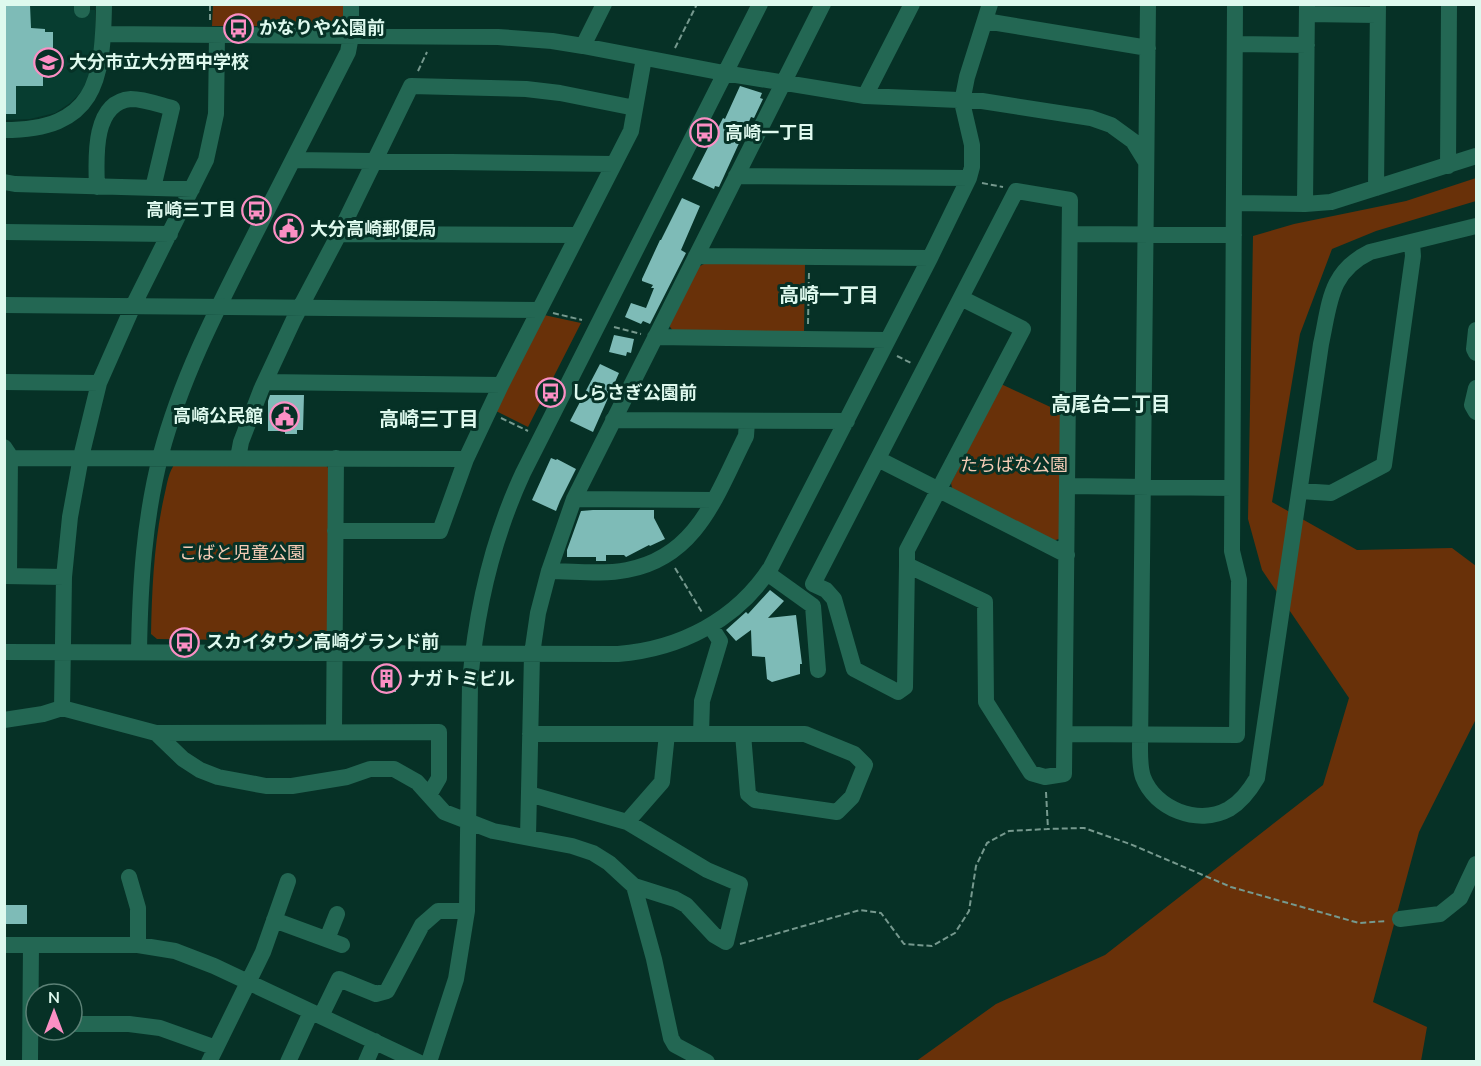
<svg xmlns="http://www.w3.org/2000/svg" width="1481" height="1066" viewBox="0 0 1481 1066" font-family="'Nunito Sans','Noto Sans JP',sans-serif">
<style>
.built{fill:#073d30}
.green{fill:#693109}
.building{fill:#7ebbb7}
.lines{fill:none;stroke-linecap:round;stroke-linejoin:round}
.path{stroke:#76998e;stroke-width:2;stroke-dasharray:6 3;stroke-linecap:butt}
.minor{stroke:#236753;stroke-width:16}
.labels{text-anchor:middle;stroke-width:6;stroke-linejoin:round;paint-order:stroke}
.poi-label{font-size:18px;font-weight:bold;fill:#def9ee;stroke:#063126;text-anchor:start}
.park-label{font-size:18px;fill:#f5ccb6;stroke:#063126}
.neighbourhood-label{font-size:20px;font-weight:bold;fill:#def9ee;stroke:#063126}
</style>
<rect width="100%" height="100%" fill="#063126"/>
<path class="built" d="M4,5h72l1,5h18v35l-6,30 -7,16 -12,12 -15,10 -25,6 -25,1z"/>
<path class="green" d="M213,5h131l-1,16 -6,5h-125z
M1476,178v23l-100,30 -44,18 -32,85 -28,168 85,48 95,-2 24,18v153l-57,113 -46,170 54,25 -6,34 -506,1 81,-58 109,-49 218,-170 26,-87 -87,-128 -14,-51 5,-283 41,-12 112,-23z
M706,263l99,1 -1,69 -131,-2 -5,-7 30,-57z
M544,315l37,8 -53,104 -32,-16z
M1001,384l58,27 2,4v123l-8,3 -100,-49 -2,-9z
M176,462l148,1 5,6v166l-6,6 -166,-2 -6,-5c1,-46 3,-92 13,-137 3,-12 4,-25 12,-35z"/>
<path class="building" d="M4,5h26l1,23 14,1v3h8v16h-8v4h-2v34h-27v28h-12z
M740,86l22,7 -2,5 3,1 -9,19 -3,-1 -32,70 -4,-1 -1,3 -22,-10 31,-61 2,1z
M682,198l18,8 -19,44 5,3 -36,71 -7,-3 -2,3 -16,-7 6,-14 15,5 8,-20h-3l2,-3 -11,-4v-2l18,-39h1z
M283,217l19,9 -7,14 -19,-9z
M614,335l20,4 -3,14 -4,-1 -1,4 -17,-4z
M600,364l19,9 -26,59 -23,-11z
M270,395h34l-1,35h-6v4h-12v-3h-17v-30z
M551,458l5,2 1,-1 19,10 -16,32 -4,10 -24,-11z
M593,510h61v8l11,21 -15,7 -1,-1 -23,12 -2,-2h-18v6h-10v-4h-29v-7l14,-39z
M770,590l14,11 -16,17 28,-3 6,49h-2v10l-28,8 -5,-3 -2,-22 -13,-1 -1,-26 -15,11 -10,-11 20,-18 2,2z
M376,668h20v24l-20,-2z
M4,905h23v19h-23z"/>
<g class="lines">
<path class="path" d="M210,20v-16
M675,48l22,-44
M418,71l9,-19
M982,183l21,4
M553,313l29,7
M808,324l1,-52
M614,327l27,7
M897,356l14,7
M501,418l27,13
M675,568l28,46
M1046,792l2,37
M740,944l120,-34 21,3 23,31 28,2 23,-13 14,-22 7,-45 11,-23 22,-12 39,-2 36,-1 46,16 101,43 128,36 28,-2"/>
<path class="minor" d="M1148,4l-8,745c0,9 0,19 3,28 12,32 55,49 86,32 12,-7 21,-19 28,-31l64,-434c9,-41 8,-72 49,-92l106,-26
M82,10v-6
M1307,14l70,1
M985,21l163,27
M103,34l395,3 54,4 31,5 141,27 141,23 117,5 109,17 20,7 22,16 13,21
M1235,44l72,1
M583,46l21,-42
M865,96l47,-92
M4,130c91,0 99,-48 100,-126
M293,160l321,4
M1448,166l1,-162
M736,176l233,2
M4,182l11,2 177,5
M97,187c-1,-27 -5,-85 34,-88 13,0 29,6 41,9l-19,80
M1376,188l2,-184
M1234,203l71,1 26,-2 145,-46
M1305,204l2,-200
M4,232l166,2
M339,234l238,1
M1070,234l164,1
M696,256l234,2
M4,305l535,5
M1476,330l-2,19 2,4
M655,337l232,3
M4,382l95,1
M265,382l236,3
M1476,388l-4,17 4,7
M613,420l234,1
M4,447l6,9 -1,120
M4,458l462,1
M238,458l3,-16 20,-52 33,-71 45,-85 72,-148 115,3 34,4 75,15
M878,459l189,96
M1067,486l165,2
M1300,491l31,2 53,-28 29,-209 -1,-14
M574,499l140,1
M335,531h105l26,-72 35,-74 130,-254 13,-73
M907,565l78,37 1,100 45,71 14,4 19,-3 6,-574 -54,-9 -203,393 13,6 8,9 20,70 44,23 7,-5 2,-122v-15l116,-221 -62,-31
M549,571c25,0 53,4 78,-1 71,-13 90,-77 119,-134l1,-15
M767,573l46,33 5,64
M4,576l60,1
M4,652l614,2c62,-5 119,-34 153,-87l159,-309 39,-80 3,-11v-22l-10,-43 5,-25 23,-73
M139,652c1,-66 5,-133 22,-198 20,-75 55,-143 90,-212 32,-64 65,-127 97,-190l3,-16v-32
M62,708l2,-131 6,-60 11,-60 18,-74 34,-77 73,-146 10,-46 1,-79
M4,720l39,-6 19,-6 94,25 27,26 17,11 18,7 48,9h26l55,-9 23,-8h24l23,13 27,30 49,19 79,15 21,7 16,10 25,23 41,13 11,6 28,30 12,7 14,-58 -33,-14 -80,-48 -98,-28
M334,732l2,-274
M156,733l283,-1v46l-10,17
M530,734h275l49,20 11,11 -13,32 -15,15 -82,-12 -7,-6 -5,-60
M701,734l1,-33 18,-60 -9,-14
M1065,734l172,1 2,-155 -7,-29 3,-547
M627,822l35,-40 5,-48
M528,837l4,-183 6,-41 11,-42 25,-72 249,-495
M129,877l9,31v37
M634,886l20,73 17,79 4,7 32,17
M1400,919l40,-5 20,-16 16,-34
M274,920l68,25
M327,939l10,-25
M4,945h134l37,6 39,15 204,96
M321,1016l18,-37 37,15 11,-3 35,-66 16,-14h29
M72,1024h57l31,4 56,20
M30,1062l1,-117
M209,1062l54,-110 25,-71
M288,1062l23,-50
M366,1062l9,-21
M429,1062l27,-83 11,-68 3,-228c6,-74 22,-143 53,-210l237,-469"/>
</g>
<defs>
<symbol id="bus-ring" viewBox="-11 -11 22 22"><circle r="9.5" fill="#063126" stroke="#fb8fc4" stroke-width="1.5"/><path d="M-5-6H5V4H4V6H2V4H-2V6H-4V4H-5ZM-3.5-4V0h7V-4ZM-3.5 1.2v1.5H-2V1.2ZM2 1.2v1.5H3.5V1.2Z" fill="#fb8fc4"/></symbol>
<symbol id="school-ring" viewBox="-11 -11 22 22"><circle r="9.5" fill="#063126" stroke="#fb8fc4" stroke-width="1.5"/><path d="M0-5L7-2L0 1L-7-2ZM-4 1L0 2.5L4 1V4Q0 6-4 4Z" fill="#fb8fc4"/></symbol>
<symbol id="civic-ring" viewBox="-11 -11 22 22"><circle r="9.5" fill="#063126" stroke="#fb8fc4" stroke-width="1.5"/><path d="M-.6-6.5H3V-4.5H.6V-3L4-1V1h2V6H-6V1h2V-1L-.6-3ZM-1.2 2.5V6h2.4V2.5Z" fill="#fb8fc4"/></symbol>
<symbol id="building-ring" viewBox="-11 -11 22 22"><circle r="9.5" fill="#063126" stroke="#fb8fc4" stroke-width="1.5"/><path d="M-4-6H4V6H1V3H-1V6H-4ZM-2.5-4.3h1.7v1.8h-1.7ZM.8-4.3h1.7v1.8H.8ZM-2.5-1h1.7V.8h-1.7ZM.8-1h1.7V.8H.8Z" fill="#fb8fc4"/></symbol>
</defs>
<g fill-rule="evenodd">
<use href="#bus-ring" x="222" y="12" width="33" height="33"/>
<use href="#school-ring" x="32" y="46" width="33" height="33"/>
<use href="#bus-ring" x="688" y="116" width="33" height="33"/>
<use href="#bus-ring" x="240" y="194" width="33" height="33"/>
<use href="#civic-ring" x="272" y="212" width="33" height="33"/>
<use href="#bus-ring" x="534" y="376" width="33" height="33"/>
<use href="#civic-ring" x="268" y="400" width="33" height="33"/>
<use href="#bus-ring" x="168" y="626" width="33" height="33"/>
<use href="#building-ring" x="370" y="662" width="33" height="33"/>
</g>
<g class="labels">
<g class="poi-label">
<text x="259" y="34">かなりや公園前</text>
<text x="69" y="68">大分市立大分西中学校</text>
<text x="725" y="139">高崎一丁目</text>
<text x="236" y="216" text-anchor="end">高崎三丁目</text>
<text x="310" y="235">大分高崎郵便局</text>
<text x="571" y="399">しらさぎ公園前</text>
<text x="263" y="422" text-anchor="end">高崎公民館</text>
<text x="206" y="648">スカイタウン高崎グランド前</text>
<text x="407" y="685">ナガトミビル</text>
</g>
<g class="park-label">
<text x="1014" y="471">たちばな公園</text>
<text x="242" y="559">こばと児童公園</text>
</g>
<g class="neighbourhood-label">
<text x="829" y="302">高崎一丁目</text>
<text x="1111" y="411">高尾台二丁目</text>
<text x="429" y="426">高崎三丁目</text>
</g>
</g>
<rect width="1481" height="1066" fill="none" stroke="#def9ee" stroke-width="12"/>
<g transform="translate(54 1012)"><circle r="28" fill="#063126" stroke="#5c8176" stroke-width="1.5"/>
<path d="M0-4.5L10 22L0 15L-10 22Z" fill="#fb8fc4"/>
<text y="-9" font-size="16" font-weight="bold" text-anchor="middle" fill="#def9ee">N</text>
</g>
</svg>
